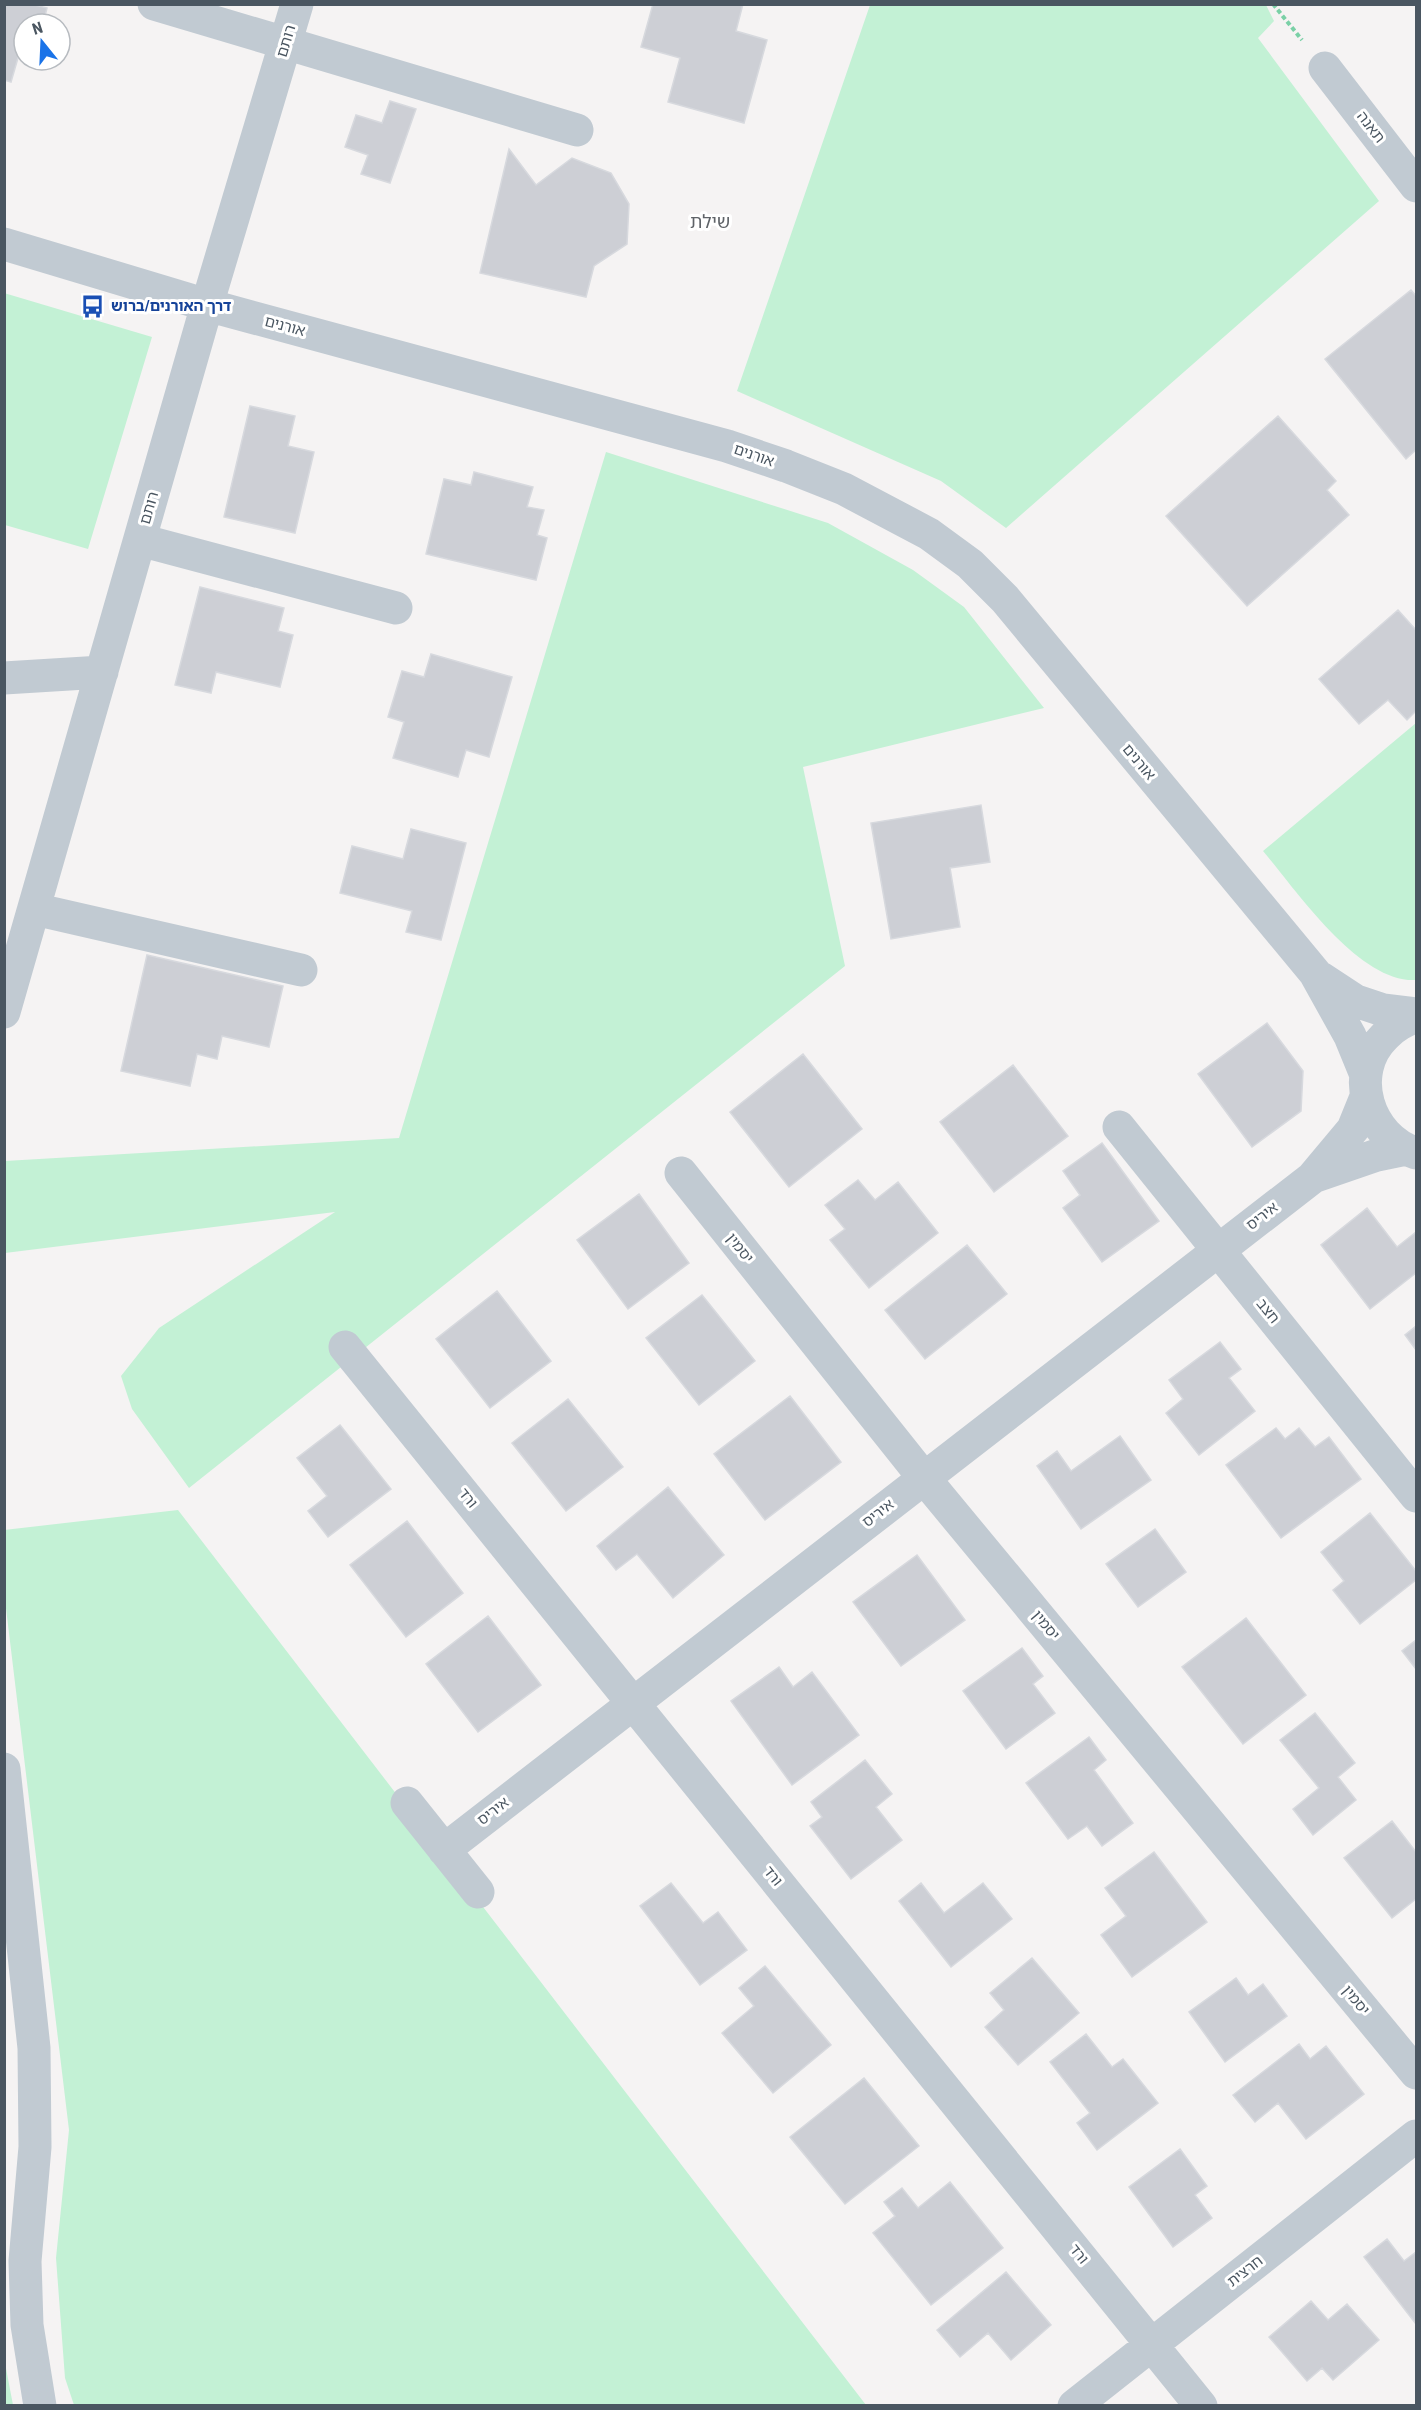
<svg xmlns="http://www.w3.org/2000/svg" width="1421" height="2410" viewBox="0 0 1421 2410" font-family="'Roboto Condensed','Noto Sans Hebrew',sans-serif">
<style>
.green{fill:#c3f1d5}
.building{fill:#cdcfd5;stroke:#d7d9de;stroke-width:1.5}
.lines{fill:none;stroke-linecap:round;stroke-linejoin:round}
.path{stroke:#7ad0a6;stroke-width:4;stroke-dasharray:4.5 3;stroke-linecap:butt}
.minor{stroke:#c1cad2;stroke-width:33}
.labels{text-anchor:middle;stroke-width:6;stroke-linejoin:round;paint-order:stroke}
.street-label{font-size:15px;fill:#4a5661;stroke:#fff}
.transit-label{font-size:15px;font-weight:bold;fill:#164399;stroke:#fff;text-anchor:start}
.quarter-label{font-size:18px;fill:#5f6368;stroke:#fff}
</style>
<rect width="100%" height="100%" fill="#f5f3f3"/>
<path class="green" d="M870,5h396l8,16 -16,17 121,163 -373,327 -65,-47 -204,-90z
M4,293l148,44 -64,212 -83,-24z
M606,452l222,71 85,47 51,37 80,101 -241,59 42,199 -656,522 -57,-79 -11,-33 38,-48 176,-116 -330,41v-92l394,-23z
M1416,723v257c-57,3 -119,-89 -153,-129z
M178,1510l688,895h-792l-9,-27 -9,-120 13,-128 -64,-530 -1,-70z
M5,2363l8,42h-8z"/>
<path class="building" d="M4,4h27l16,4 -4,16h-19v36l-6,-2 -7,24 -7,-2z
M653,4h90l-7,27 31,9 -23,83 -76,-21 12,-44 -39,-11z
M390,101l26,8 -26,74 -29,-9 7,-19 -23,-8 11,-32 26,8z
M509,149l27,36 36,-27 39,15 18,31 -2,40 -33,22 -8,31 -106,-24z
M1411,290l5,6v154l-10,9 -81,-100z
M250,406l45,10 -7,30 26,6 -19,81 -71,-16z
M1278,416l58,65 -9,9 22,25 -102,91 -81,-90z
M474,472l59,15 -6,20 17,3 -7,25 10,3 -11,42 -110,-26 18,-75 27,6z
M200,587l84,21 -6,23 15,4 -13,52 -64,-15 -5,21 -36,-8z
M1398,610l18,20v81l-9,9 -19,-20 -29,24 -40,-45z
M431,654l81,23 -23,80 -23,-7 -8,27 -65,-19 11,-36 -16,-5 14,-46 22,6z
M981,805l9,57 -40,6 10,59 -69,12 -20,-116z
M411,829l55,14 -25,97 -35,-8 6,-21 -72,-18 12,-47 51,13z
M147,955l136,31 -14,61 -47,-11 -5,23 -20,-5 -7,32 -69,-15z
M1267,1023l36,48 -2,40 -49,36 -54,-73z
M803,1054l59,75 -73,58 -59,-75z
M1013,1065l55,71 -74,56 -54,-70z
M1102,1143l57,78 -57,41 -39,-54 17,-13 -17,-24z
M858,1180l17,20 23,-18 40,51 -69,55 -39,-48 15,-11 -20,-24z
M639,1194l50,69 -61,46 -51,-69z
M1367,1208l30,39 19,-15v41l-46,36 -49,-64z
M967,1245l40,49 -82,65 -40,-49z
M497,1291l54,70 -61,47 -54,-69z
M702,1295l53,66 -56,44 -53,-67z
M1416,1326v24l-11,-15z
M1220,1342l21,27 -12,9 26,33 -56,44 -33,-42 17,-14 -14,-19z
M790,1396l51,66 -76,58 -51,-66z
M568,1399l55,68 -57,44 -54,-68z
M340,1425l51,64 -63,48 -20,-26 19,-15 -30,-38z
M1276,1428l9,11 14,-11 16,19 14,-10 32,42 -80,59 -55,-73z
M1120,1436l31,44 -70,49 -44,-63 20,-15 14,20z
M668,1487l56,68 -51,43 -36,-44 -21,16 -19,-24z
M1370,1513l46,58v9l-56,44 -27,-34 11,-9 -23,-29z
M407,1521l56,72 -57,44 -56,-72z
M1155,1529l31,43 -48,35 -32,-43z
M917,1555l48,65 -64,46 -48,-64z
M488,1616l53,69 -63,47 -52,-68z
M1246,1618l60,77 -63,49 -61,-77z
M1416,1640v29l-14,-18z
M1022,1648l21,28 -10,8 22,29 -49,36 -43,-58z
M779,1667l14,20 19,-15 47,63 -67,50 -61,-84z
M1315,1713l40,50 -17,14 18,23 -43,35 -20,-26 26,-21 -39,-48z
M1089,1737l17,23 -12,10 39,53 -31,23 -15,-20 -19,13 -42,-56z
M865,1760l27,34 -16,13 26,33 -51,39 -41,-53 12,-9 -11,-15z
M1392,1821l24,31v47l-24,19 -48,-60z
M1154,1852l53,70 -75,55 -31,-42 25,-19 -21,-28z
M671,1883l32,40 15,-11 29,38 -47,35 -60,-79z
M921,1883l23,30 39,-30 29,36 -61,48 -52,-66z
M1032,1958l47,55 -61,52 -33,-38 19,-17 -14,-17z
M765,1966l66,79 -58,48 -51,-60 32,-27 -15,-18z
M1236,1978l12,17 15,-11 24,32 -62,46 -36,-50z
M1086,2034l26,33 11,-8 35,44 -61,47 -20,-27 13,-10 -40,-51z
M1299,2044l11,15 16,-13 38,48 -58,45 -28,-36 -23,19 -22,-27z
M864,2078l55,68 -74,58 -55,-67z
M1180,2149l27,37 -12,9 17,23 -39,29 -44,-60z
M950,2182l53,66 -72,57 -58,-72 22,-17 -11,-14 18,-14 16,20z
M1387,2239l17,22 12,-9v72l-52,-67z
M1006,2272l45,53 -40,35 -23,-27 -28,24 -23,-27z
M1311,2301l17,19 19,-16 32,36 -46,40 -11,-12 -15,13 -38,-44z"/>
<g class="lines">
<path class="path" d="M1273,4l29,36"/>
<path class="minor" d="M154,4l423,126
M1325,68l91,118
M4,244l203,61 520,141 59,20 58,23 85,45 41,30 35,35 310,374 35,63 16,39
M140,540l256,68
M4,678l98,-6
M34,909l267,61
M1321,978l35,23 27,9 33,4
M4,1012l203,-707 90,-301
M1416,1016c-11,5 -22,10 -31,20 -38,37 -17,102 31,117
M1119,1127l297,369
M681,1173l243,305 492,595
M1316,1176l61,-21 29,-6
M345,1347l856,1059
M4,1769l30,279 1,99 -10,114 2,64 13,81
M407,1803l71,89
M444,1850l868,-672 41,-49 13,-32
M1074,2406l342,-270"/>
</g>
<defs>
<symbol id="bus-bare" viewBox="-9 -9 18 18"><path d="M-5-6H5V4H4V6H2V4H-2V6H-4V4H-5ZM-3.5-4V0h7V-4ZM-3.5 1.2v1.5H-2V1.2ZM2 1.2v1.5H3.5V1.2Z" fill="#1a4fb4" stroke="#fff" stroke-width="2.5" paint-order="stroke"/></symbol>
</defs>
<g fill-rule="evenodd">
<use href="#bus-bare" x="76" y="290" width="33" height="33"/>
</g>
<g class="labels">
<g class="street-label">
<text transform="translate(286 41) rotate(-73)" y="5">רותם</text>
<text transform="translate(1371 127) rotate(52)" y="5">תאנה</text>
<text transform="translate(285 326) rotate(15)" y="5">אורנים</text>
<text transform="translate(754 455) rotate(19)" y="5">אורנים</text>
<text transform="translate(149 508) rotate(-74)" y="5">רותם</text>
<text transform="translate(1139 762) rotate(50)" y="5">אורנים</text>
<text transform="translate(1262 1216) rotate(-38)" y="5">איריס</text>
<text transform="translate(740 1248) rotate(51)" y="5">יסמין</text>
<text transform="translate(1268 1311) rotate(51)" y="5">חצב</text>
<text transform="translate(468 1498) rotate(51)" y="5">ורד</text>
<text transform="translate(878 1513) rotate(-38)" y="5">איריס</text>
<text transform="translate(1046 1625) rotate(50)" y="5">יסמין</text>
<text transform="translate(493 1811) rotate(-38)" y="5">איריס</text>
<text transform="translate(773 1876) rotate(51)" y="5">ורד</text>
<text transform="translate(1356 2000) rotate(50)" y="5">יסמין</text>
<text transform="translate(1079 2254) rotate(51)" y="5">ורד</text>
<text transform="translate(1245 2271) rotate(-38)" y="5">חרצית</text>
</g>
<g class="transit-label">
<text x="111" y="311">דרך האורנים/ברוש</text>
</g>
<g class="quarter-label">
<text x="710" y="228">שילת</text>
</g>
</g>
<rect width="1421" height="2410" fill="none" stroke="#4a5661" stroke-width="12"/>
<g transform="translate(42 42) rotate(342)"><circle r="28" fill="#ffffff" stroke="#b7bbc0" stroke-width="1.5"/>
<path d="M0-4.5L10 22L0 15L-10 22Z" fill="#1a73e8"/>
<text y="-9" font-size="16" font-weight="bold" text-anchor="middle" fill="#4a5661">N</text>
</g>
</svg>
